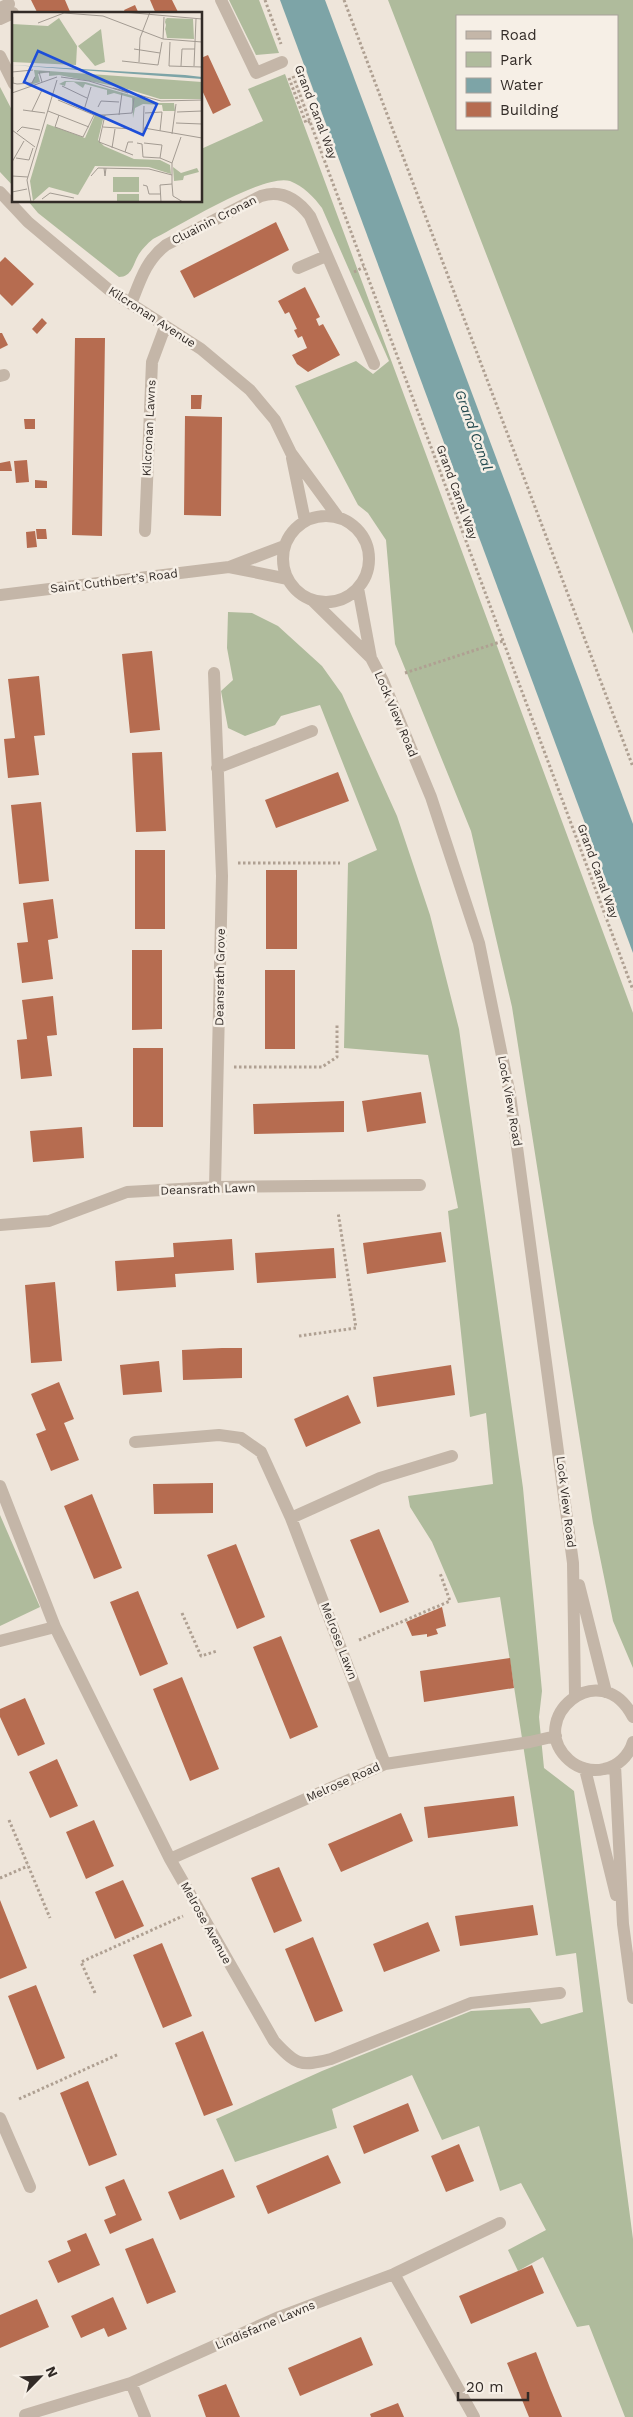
<svg xmlns="http://www.w3.org/2000/svg" width="633" height="2417" viewBox="0 0 633 2417" font-family="'Work Sans',sans-serif">
<style>
.green{fill:#afbb9c;fill-rule:evenodd}
.water{fill:#7da4a7}
.building{fill:#b66c50}
.lines{fill:none;stroke-linecap:round;stroke-linejoin:round}
.path{stroke:#afa092;stroke-width:3;stroke-dasharray:2.5 2.5;stroke-linecap:butt}
.minor{stroke:#c4b6a8;stroke-width:12}
.labels{text-anchor:middle;stroke-width:5;stroke-linejoin:round;paint-order:stroke}
.street-label{font-size:12px;fill:#322b27;stroke:#f6efe6}
.water-label{font-size:14px;font-style:italic;fill:#22494e;stroke:#f6efe6}
.inset-road{fill:none;stroke:#a39b92;stroke-width:1}
.view{fill:#1d4ed8;fill-opacity:0.15;stroke:#1d4ed8;stroke-width:2.5}
.inset-edge{fill:none;stroke:#322b27;stroke-width:2.5}
</style>
<rect width="100%" height="100%" fill="#eee5da"/>
<path class="green" d="M229,0h30l20,53 -23,2z
M388,0h245v634zM457,16h160v113h-160z
M285,74l348,939v655l-20,-47 -20,-98 -81,-516 -41,-176 -76,-187 -9,-104 -18,-27 -10,-8 -63,-119 61,-25 17,13 16,-13 -67,-153c-8,-11 -19,-22 -32,-27 -26,-8 -111,45 -137,58 -6,5 -10,9 -14,15 -6,10 -7,23 -20,23l-81,-64 -10,-12h173v-52l62,-28 -15,-32z
M0,87l14,27v73l-14,-15z
M228,612l24,1 26,13 44,40 20,28 55,122 33,99 29,114 64,459 19,203 -3,26 5,51 30,23 59,448v178h-8l-36,-92 -12,2 -34,-70 -25,14 -10,-21 38,-20 -25,-47 -21,8 -21,-65 -37,14 -30,-65 -80,34 5,19 -102,34 -19,-43 106,-48 149,-60 59,-3 11,16 42,-12 -7,-59 -20,3 -56,-359 -42,6 -26,-61 -22,-35 -2,-11 85,-12 -7,-71 -16,4 -22,-206 10,-3 -30,-153 -84,-7 4,-185 29,-13 -57,-145 -39,11 -6,9 -30,11 -17,-8 -7,-37 12,-11 -6,-32z
M0,1515l40,92 -40,19z"/>
<path class="water" d="M280,0h45l308,824v129z"/>
<path class="building" d="M31,0h34l6,14h-33z
M150,0h22l7,14h-23z
M135,5l4,9h-13l-2,-4z
M208,55l23,50 -18,9 -12,-26v-30z
M276,222l13,28 -95,48 -14,-27z
M5,257l29,27 -22,22 -12,-12v-32z
M305,287l15,30 -4,2 3,7 4,-2 17,31 -32,17 -11,-8 -5,-9 15,-7 -5,-12 -4,2 -4,-8 3,-1 -8,-17 -4,2 -7,-13z
M42,318l5,5 -10,11 -5,-5z
M0,333h2l6,12 -8,4z
M75,338h30l-3,198 -30,-1z
M191,395h11l-1,14h-10z
M185,416l37,1 -1,99 -37,-1z
M24,419h11v10h-10z
M27,460l2,22 -13,1 -2,-22z
M10,461l2,10h-12v-8z
M35,480l12,1v7h-12z
M36,529h10l1,10h-10z
M35,531l2,16 -10,1 -1,-16z
M152,651l8,79 -30,3 -8,-79z
M39,676l6,59 -11,1 5,39 -31,3 -4,-39 11,-1 -7,-59z
M162,752l4,79 -30,1 -4,-79z
M338,772l11,29 -73,27 -11,-28z
M41,802l8,79 -30,3 -8,-79z
M135,850h30v79h-30z
M266,870h31v79h-31z
M53,899l5,39 -10,2 5,39 -31,4 -5,-40 11,-1 -5,-39z
M132,950h30v79l-30,1z
M265,970h30v79h-30z
M53,996l4,39 -10,1 5,40 -31,3 -4,-39 10,-1 -5,-39z
M133,1048h30v79h-30z
M421,1092l5,31 -59,9 -5,-31z
M344,1101v31l-90,2 -1,-30z
M82,1127l2,31 -51,4 -3,-31z
M441,1232l5,30 -79,12 -4,-31z
M232,1239l2,31 -59,4 1,13 -59,4 -2,-30 59,-4 -1,-14z
M334,1248l2,30 -79,5 -2,-30z
M55,1282l7,79 -31,2 -6,-78z
M222,1348h20v30l-59,2 -1,-30z
M159,1361l3,31 -39,3 -3,-30z
M451,1365l4,30 -78,12 -4,-30z
M59,1382l15,37 -10,4 15,37 -28,11 -15,-37 10,-4 -15,-36z
M348,1395l13,28 -55,24 -12,-28z
M213,1483v30l-59,1 -1,-30z
M92,1494l30,74 -28,11 -30,-73z
M379,1529l30,73 -29,11 -30,-73z
M236,1544l29,73 -28,12 -30,-74z
M138,1591l30,73 -28,12 -30,-74z
M442,1607l4,19 -10,3 2,5 -11,3v-3l-15,2 -6,-14z
M281,1636l37,91 -28,12 -37,-92z
M510,1658l4,30 -90,14 -4,-31z
M182,1677l37,92 -29,12 -37,-92z
M25,1698l20,46 -27,12 -18,-39v-8z
M57,1759l21,47 -28,12 -21,-46z
M514,1796l4,30 -90,12 -4,-31z
M401,1813l12,28 -72,31 -13,-28z
M94,1820l20,46 -28,13 -20,-47z
M279,1867l23,54 -28,12 -23,-55z
M123,1880l21,46 -29,13 -20,-47z
M0,1900l27,68 -27,11z
M533,1905l5,30 -78,11 -5,-30z
M428,1922l12,29 -56,21 -11,-28z
M313,1937l30,74 -28,11 -30,-73z
M162,1943l30,73 -29,12 -30,-73z
M36,1985l29,73 -28,12 -29,-74z
M203,2031l30,74 -29,11 -29,-73z
M88,2081l29,74 -28,11 -29,-73z
M408,2103l11,28 -55,23 -11,-28z
M459,2144l15,37 -28,11 -15,-36z
M328,2155l13,28 -73,31 -12,-28z
M223,2169l12,28 -55,23 -12,-28z
M124,2179l18,41 -32,14 -6,-14 12,-5 -11,-28z
M86,2233l14,32 -42,18 -10,-22 23,-10 -4,-10z
M153,2238l23,54 -29,12 -22,-55z
M532,2265l12,28 -73,31 -12,-28z
M113,2297l14,32 -19,8 -4,-9 -23,10 -10,-22z
M37,2299l12,28 -49,21v-33z
M361,2337l12,28 -73,31 -12,-28z
M536,2352l14,36 12,29h-33l-22,-54z
M226,2384l14,33h-34l-8,-22z
M398,2403l6,14h-33l-1,-3z"/>
<g class="lines">
<path class="path" d="M265,0l16,44
M344,0l289,767
M293,76l340,914
M289,78l17,45 4,-2
M354,272l10,-5
M405,673l98,-32
M238,863h102
M234,1067h88l15,-10v-33
M299,1336l57,-8 -18,-116
M182,1613l19,43 16,-5
M359,1640l91,-39 -10,-28
M9,1820l41,98
M0,1878l28,-12
M95,1993l-14,-31 102,-46
M19,2099l100,-45"/>
<path class="minor" d="M221,0l35,73 26,-11
M0,8l9,-4
M0,19l13,-6
M0,56l14,28
M0,192l28,30 80,67 93,60 49,41 25,30 16,33 47,64
M298,268l28,-12
M131,304c9,-23 15,-44 35,-59l95,-49c21,-7 37,4 49,20l64,148
M0,376l4,-1
M292,458l13,63
M283 559a43 43 0 1 1 86 0a43 43 0 1 1-86 0Z
M145,531l7,-169 13,-35
M229,567l59,12
M358,588l13,70 12,23 48,116 48,146 31,152 63,468 2,133
M0,595l229,-28 55,-21
M313,601l58,57
M214,673l8,203 -7,311
M217,768l95,-37
M0,1225l49,-4 78,-29 88,-5 205,-2
M135,1442l84,-7 22,3 20,14 30,66 94,246
M0,1486l55,141 115,232 104,182c22,24 26,26 57,18l140,-56 89,-10
M291,1518l89,-40 72,-22
M579,1585l27,107
M0,1641l55,-14
M633,1717c-33,-64 -109,3 -64,43 9,8 22,12 35,9 13,-2 25,-13 29,-27
M615,1765l8,159 10,74
M585,1769l31,126
M170,1859l215,-95 145,-22 26,-6
M0,2118l30,69
M394,2274l80,143
M131,2383l14,34
M25,2415l106,-32 148,-66 115,-43 106,-51"/>
</g>
<g class="labels">
<g class="street-label">
<text transform="translate(316 112) rotate(69)" y="4">Grand Canal Way</text>
<text transform="translate(214 220) rotate(-27)" y="4">Cluainin Cronan</text>
<text transform="translate(152 317) rotate(33)" y="4">Kilcronan Avenue</text>
<text transform="translate(149 428) rotate(-87)" y="4">Kilcronan Lawns</text>
<text transform="translate(457 492) rotate(70)" y="4">Grand Canal Way</text>
<text transform="translate(114 581) rotate(-7)" y="4">Saint Cuthbert’s Road</text>
<text transform="translate(396 714) rotate(67)" y="4">Lock View Road</text>
<text transform="translate(598 871) rotate(70)" y="4">Grand Canal Way</text>
<text transform="translate(220 977) rotate(-89)" y="4">Deansrath Grove</text>
<text transform="translate(510 1101) rotate(80)" y="4">Lock View Road</text>
<text transform="translate(208 1189) rotate(-2)" y="4">Deansrath Lawn</text>
<text transform="translate(566 1502) rotate(83)" y="4">Lock View Road</text>
<text transform="translate(339 1641) rotate(69)" y="4">Melrose Lawn</text>
<text transform="translate(343 1782) rotate(-24)" y="4">Melrose Road</text>
<text transform="translate(206 1923) rotate(61)" y="4">Melrose Avenue</text>
<text transform="translate(265 2325) rotate(-23)" y="4">Lindisfarne Lawns</text>
</g>
<g class="water-label">
<text transform="translate(474 430) rotate(70)" y="5">Grand Canal</text>
</g>
</g>
<g transform="translate(12 12)">
<rect width="190" height="190" fill="#eee5da"/>
<path d="M47,6l18,28 -1,19 -64,-3v-38l36,2zM154,6l-1,2 2,-2 26,1 1,20 -27,-1 -2,-10v2l1,-5 -1,-3zM89,17l4,33 -10,4 -17,-20zM22,58l168,12v17h-42l-36,-11 -65,-13 -10,1v-4l-11,2 2,8 -16,5 7,-3 4,-8zM53,69l20,1 73,21h16l1,8h-12l-1,-6 -19,-1 -8,4 -2,10 -1,-20 -18,-5 -7,2v-5l-22,-6 -2,4 -9,-6h-8l-1,4 -6,-2zM83,103h9l-6,25 6,6 30,13 26,1 10,5 1,9 -22,-7 -54,-1 -17,29 -29,-8 -16,14 -3,-20 17,-57 38,14zM161,155l8,6 16,-5 2,4 -15,4 -1,4 -9,1zM101,165h26v15h-26zM105,182h22v8h-22z" fill="#afbb9c"/>
<path d="M0,53l173,10 17,2v2z" fill="#7da4a7"/>
<path class="inset-road" d="M111,0l79,7M26,11l26,-10 39,3 60,23 39,3M151,27l1,-22M158,30l-1,24 33,1M122,37l26,4M110,49l36,4 4,-23M127,50l1,-24 10,-26M169,54l1,-17h13M182,54l2,-47M0,60l21,-2M1,65v6l4,1 15,-1 3,-6M49,65l28,4 39,12M30,70l-3,-10h11M50,74l25,12M101,76l48,13 41,-1M0,81l45,-16M46,88l36,15h11l27,-2 2,-15M86,95l3,-6 18,1M11,98l22,3M72,98l7,-23M20,99l10,-21M36,99l41,16M165,100l25,-1M133,101l17,-1 -2,19M47,103l-4,12 28,10 11,-22M93,103l-6,27 34,13M107,103l3,-22M164,111l26,1M91,115l29,2M132,116l58,10M0,118l23,17M5,120l5,-5 18,3M131,122l1,-28M160,122l4,-30M169,125l-9,26v21l1,12 10,6M125,131l5,1 1,13 17,1 12,5M132,131l18,2 -2,13M100,136l3,-19M190,138v30M113,140l3,-10h5M4,146l13,2 4,-12M0,150l12,-21M92,156l1,8 1,-8M0,164l16,1M79,164l7,-8 51,1 23,6M131,173l4,1 2,8h11M0,180l15,-3M30,187l8,-6 24,5M19,190l-4,-22 30,-100M149,190l-1,-17 12,-1"/>
<path class="view" d="M26,39l119,53 -14,31 -119,-53z"/>
<rect width="190" height="190" class="inset-edge"/>
</g>
<rect x="456" y="15" width="162" height="115" fill="#f6efe6" stroke="#a8a19a"/>
<rect x="466" y="31" width="25" height="8" fill="#c4b6a8" stroke="#a8a19a"/>
<text x="500" y="40" font-size="15" fill="#322b27">Road</text>
<rect x="466" y="52" width="25" height="15" fill="#afbb9c" stroke="#a8a19a"/>
<text x="500" y="65" font-size="15" fill="#322b27">Park</text>
<rect x="466" y="78" width="25" height="15" fill="#7da4a7" stroke="#a8a19a"/>
<text x="500" y="90" font-size="15" fill="#322b27">Water</text>
<rect x="466" y="102" width="25" height="15" fill="#b66c50" stroke="#a8a19a"/>
<text x="500" y="115" font-size="15" fill="#322b27">Building</text>
<g transform="translate(40 2377) rotate(66)" stroke="#f6efe6" stroke-width="4" paint-order="stroke">
<path d="M0-4L9 19L0 12L-9 19Z" fill="#322b27"/>
<text y="-8" font-size="14" font-weight="bold" text-anchor="middle" fill="#322b27">N</text>
</g>
<path d="M458 2392v8h70v-8" fill="none" stroke="#322b27" stroke-width="2.5"/>
<text x="466" y="2392" font-size="15" fill="#322b27" stroke="#f6efe6" stroke-width="4" paint-order="stroke">20 m</text>
</svg>
